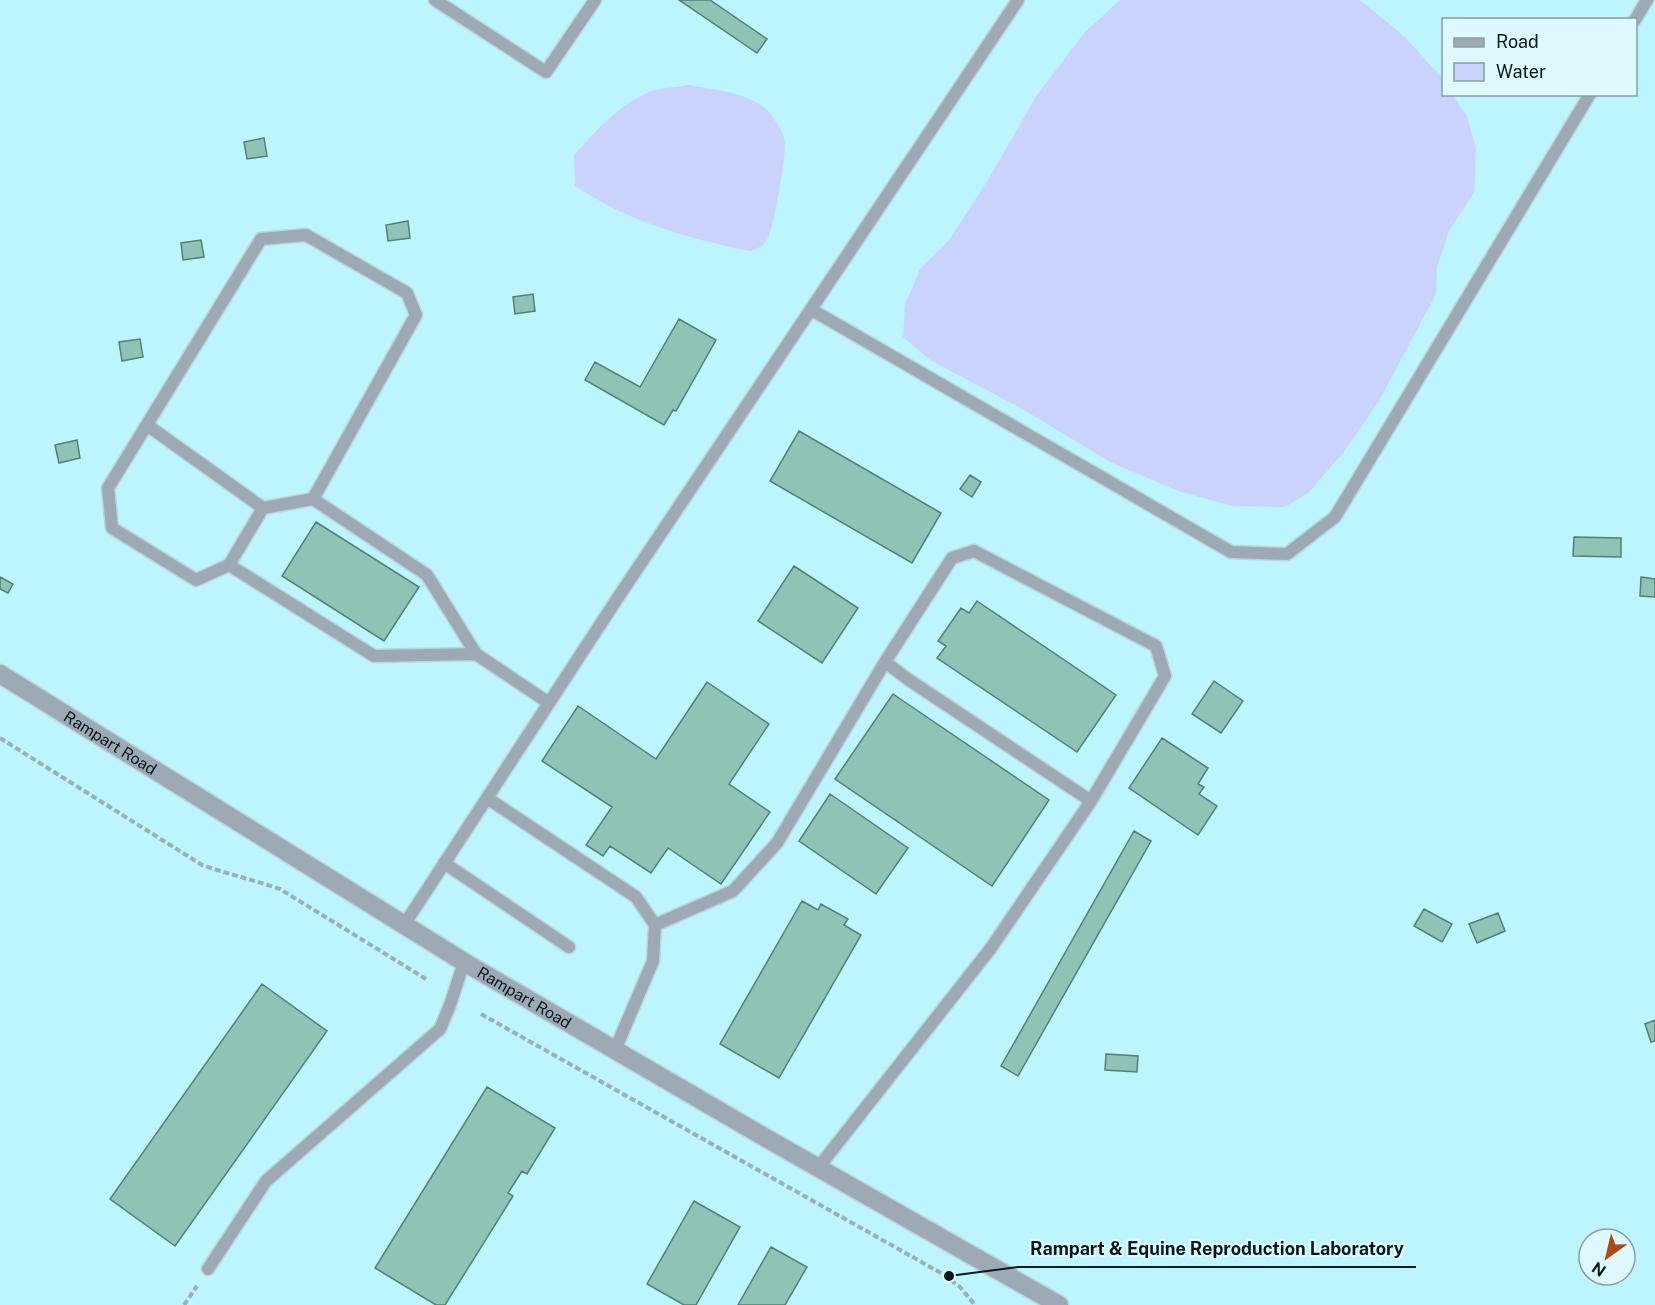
<svg xmlns="http://www.w3.org/2000/svg" width="1655" height="1305" viewBox="0 0 1655 1305" font-family="'Public Sans',sans-serif">
<style>
.built{fill:#bcf5fe;fill-rule:evenodd}
.water{fill:#c9d3fe}
.building{fill:#8ec4b5;stroke:#567f74;stroke-width:1.5}
.lines{fill:none;stroke-linecap:round;stroke-linejoin:round}
.service-casing{stroke:#bcd5da;stroke-width:15}
.minor-casing{stroke:#bcd5da;stroke-width:21}
.path{stroke:#99b1b6;stroke-width:4;stroke-dasharray:6 3;stroke-linecap:butt}
.service{stroke:#9daab5;stroke-width:12}
.minor{stroke:#9daab5;stroke-width:18}
.labels{text-anchor:middle;stroke-width:4.5;stroke-linejoin:round;paint-order:stroke}
.street-label{font-size:16px;fill:#07191c;stroke:#def9fe}
.leader{fill:none;stroke:#07191c;stroke-width:2}
.callout-dot{fill:#07191c;stroke:#def9fe;stroke-width:2}
.callout-label{font-size:18px;text-anchor:middle;font-weight:bold;fill:#07191c;stroke:#def9fe;stroke-width:4.5;stroke-linejoin:round;paint-order:stroke}
</style>
<rect width="100%" height="100%" fill="#def9fe"/>
<path class="built" d="M0,0h1655v1305h-1655zM1444,20h192v74h-192zM1589,1239h36v36h-36z"/>
<path class="water" d="M1120,0h240l45,37 37,41 2,16 9,1 14,21 9,33 -2,43 -25,39 -12,36 -1,27 -57,107 -36,52 -35,40 -23,14 -52,-1 -52,-14 -71,-30 -86,-52 -94,-50 -27,-23 2,-32 15,-36 29,-29 39,-60 49,-85 48,-63z
M689,85c25,5 59,7 78,25 6,6 15,20 17,28 4,13 -10,86 -16,100 -4,8 -10,11 -18,13 -61,-12 -123,-30 -175,-65l-1,-31c21,-23 51,-57 82,-65 11,-3 22,-3 33,-5z"/>
<path class="building" d="M679,0h31l57,39 -10,14z
M264,138l3,18 -20,3 -3,-17z
M408,221l2,17 -22,3 -2,-16z
M201,240l3,17 -21,3 -2,-17z
M533,294l2,17 -20,3 -2,-17z
M679,319l37,21 -40,71 -3,-1 -9,15 -79,-45 10,-18 45,25z
M140,339l3,18 -21,4 -3,-19z
M799,431l142,82 -29,50 -142,-82z
M77,440l3,18 -21,5 -4,-18z
M970,475l11,7 -9,15 -12,-8z
M316,522l103,65 -35,54 -102,-65z
M1574,537l47,1v19l-48,-1z
M794,566l64,42 -36,55 -64,-42z
M0,577l13,7 -5,9 -8,-4z
M1641,577l14,2v18l-15,-1z
M977,601l139,94 -39,57 -140,-94 9,-12 -8,-5 23,-33 8,5z
M1214,681l29,20 -22,32 -29,-19z
M707,682l62,42 -40,60 41,28 -49,72 -53,-36 -17,25 -41,-27 -7,10 -17,-11 26,-38 -70,-46 36,-55 78,53z
M893,694l156,106 -57,86 -157,-107z
M1162,738l46,30 -10,16 6,3 -5,7 18,12 -19,29 -69,-47z
M830,794l78,54 -32,46 -77,-53z
M1134,831l17,10 -133,235 -17,-10z
M802,901l16,9 3,-6 27,15 -4,6 17,10 -82,143 -59,-34z
M1424,909l28,15 -10,18 -28,-16z
M1498,913l7,18 -28,12 -8,-19z
M262,984l65,47 -152,215 -65,-47z
M1655,1020v21l-4,1 -6,-18z
M1106,1054l32,2 -1,16 -32,-2z
M487,1087l68,41 -28,46 -5,-3 -14,22 5,3 -68,109h-9l-61,-37z
M694,1201l46,26 -44,78h-12l-37,-21z
M771,1247l36,20 -22,38h-47z"/>
<g class="lines">
<defs>
<path id="service" d="M435,0l111,72 49,-72
M1635,20l12,-20
M812,310l419,242 56,2 48,-37 255,-423
M147,425l116,83
M229,565l-33,15 -84,-52 -4,-40 153,-249 45,-4 101,58 9,22 -103,184
M476,654l-49,-79 -114,-76 -50,9 -34,57 145,91 102,-2 73,49
M487,798l149,99 19,28 -2,36 -38,89
M444,863l125,84
M404,925l213,-326 401,-599
M655,925l78,-34 44,-48 108,-181
M818,1168l173,-220 100,-147 74,-125 -9,-30 -182,-95 -22,7 -67,104 24,18 182,121
M208,1269l58,-88 174,-152 10,-24 14,-43"/>
<g id="minor">
<path id="s1" d="M0,674l464,288 302,176 293,167"/>
</g>
</defs>
<use href="#service" class="service-casing"/>
<use href="#minor" class="minor-casing"/>
<path class="path" d="M0,738l202,127c26,9 52,15 78,24l146,90
M481,1014l460,259 19,14 15,18
M184,1305l13,-19"/>
<use href="#service" class="service"/>
<use href="#minor" class="minor"/>
</g>
<g class="labels">
<g class="street-label">
<text dy="6" stroke="none"><textPath href="#s1" startOffset="130">Rampart Road</textPath></text>
<text dy="6" stroke="none"><textPath href="#s1" startOffset="616">Rampart Road</textPath></text>
</g>
</g>
<path class="leader" d="M949 1276L1018 1267H1416"/>
<circle class="callout-dot" cx="949" cy="1276" r="6"/>
<g class="callout-label">
<text x="1217" y="1255">Rampart &amp; Equine Reproduction Laboratory</text>
</g>
<rect x="1442" y="18" width="195" height="78" fill="#def9fe" stroke="#889fa4" stroke-width="1.5"/>
<rect x="1454" y="38" width="30" height="9" fill="#9daab5" stroke="#889fa4" stroke-width="1.5"/>
<text x="1496" y="48" font-size="18" fill="#07191c">Road</text>
<rect x="1454" y="63" width="30" height="18" fill="#c9d3fe" stroke="#889fa4" stroke-width="1.5"/>
<text x="1496" y="78" font-size="18" fill="#07191c">Water</text>
<g transform="translate(1607 1257) rotate(214)"><circle r="28" fill="#def9fe" stroke="#889fa4" stroke-width="1.5"/>
<path d="M0-4.5L10 22L0 15L-10 22Z" fill="#ac4914"/>
<text y="-9" font-size="16" font-weight="bold" text-anchor="middle" fill="#07191c">N</text>
</g>
</svg>
